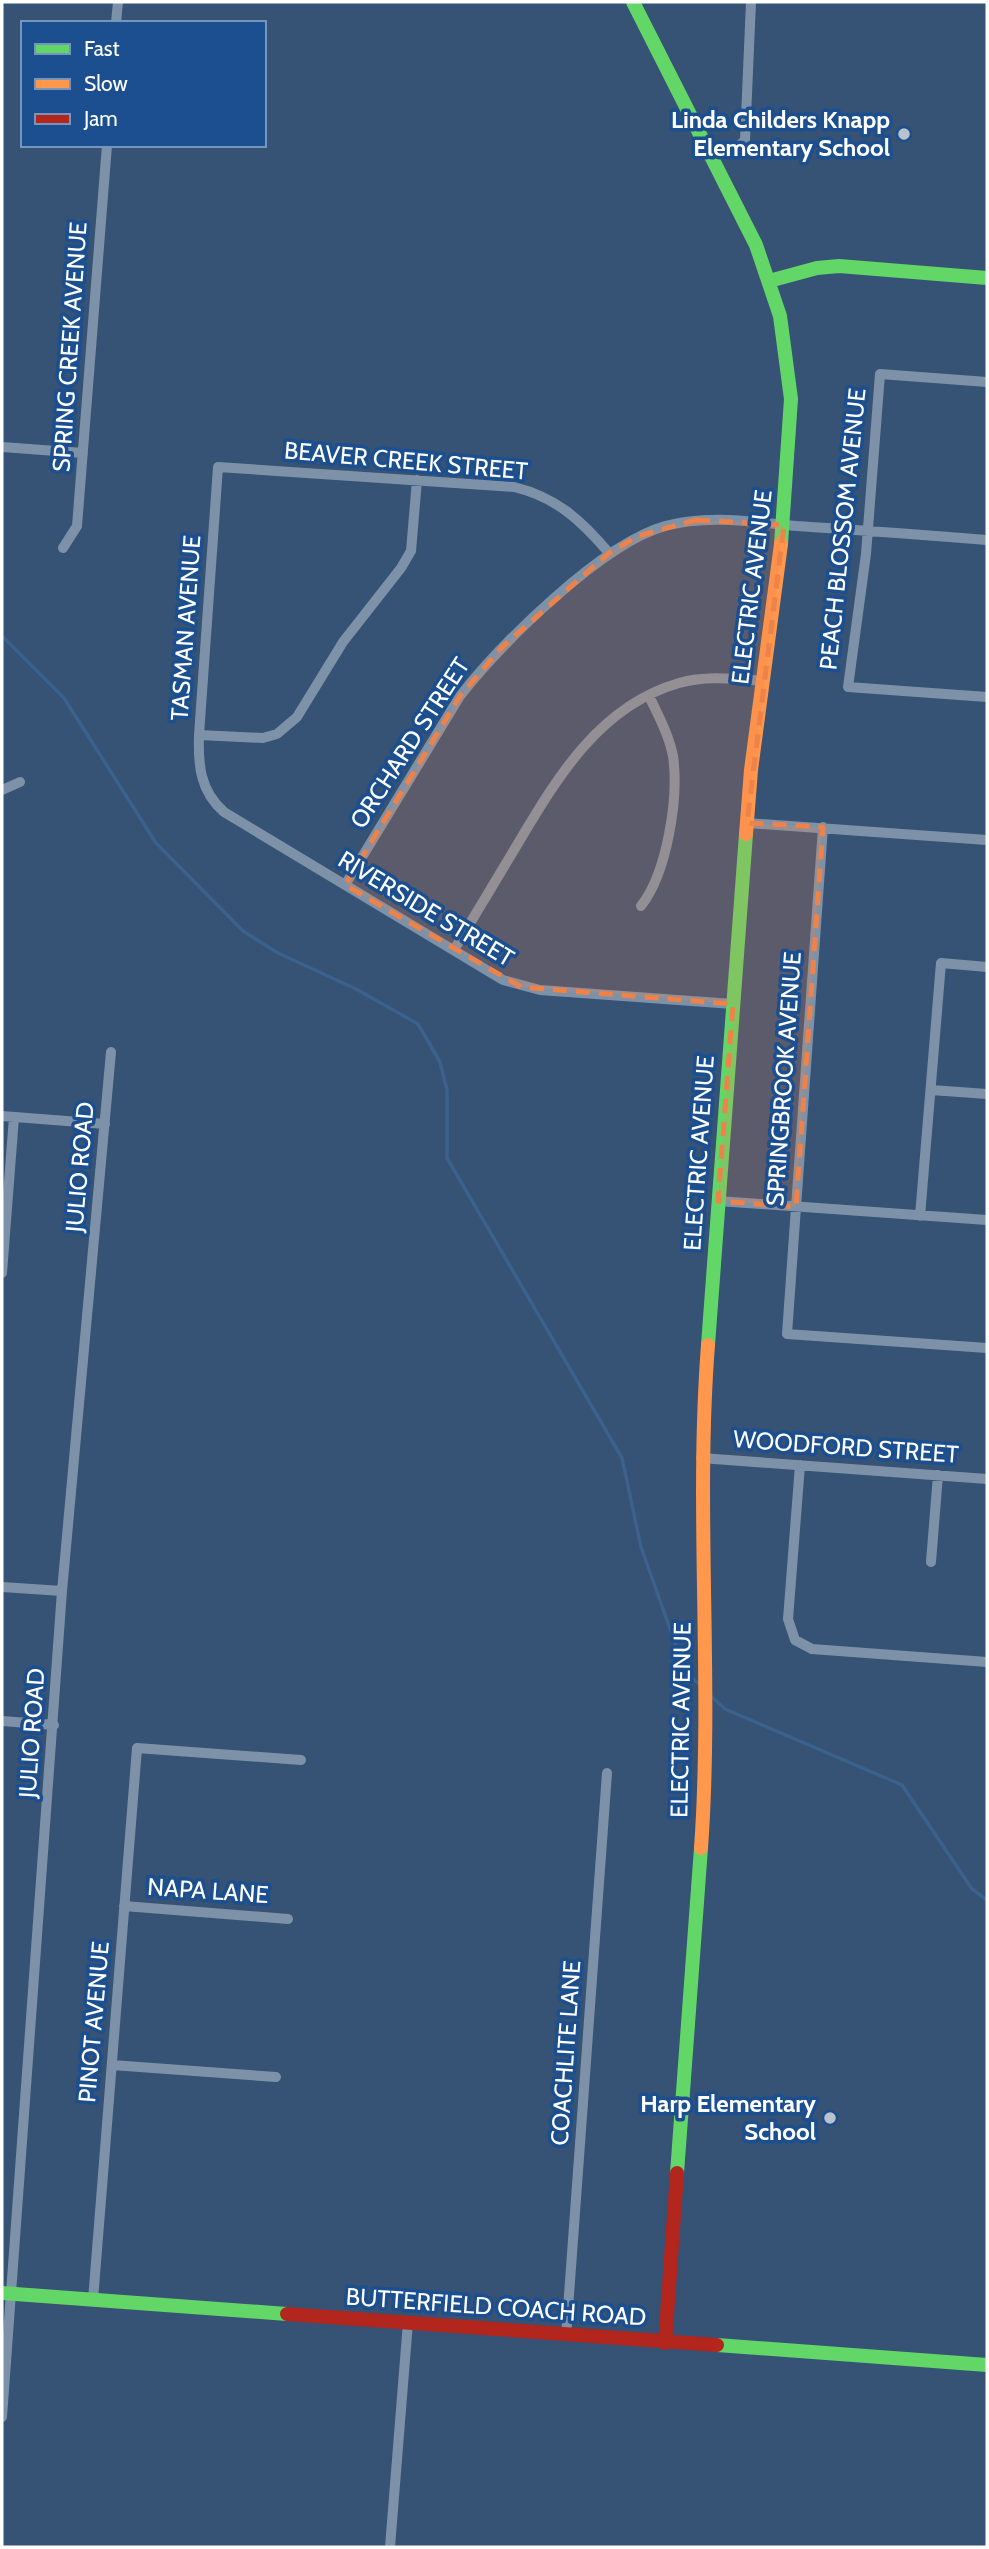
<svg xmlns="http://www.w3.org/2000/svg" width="989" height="2549" viewBox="0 0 989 2549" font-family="Cabin,sans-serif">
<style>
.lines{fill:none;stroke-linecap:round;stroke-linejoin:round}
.stream{stroke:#3b618d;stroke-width:3.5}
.street{stroke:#7d92a8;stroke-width:10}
.fast{stroke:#63d668;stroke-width:14}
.slow{stroke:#ff974d;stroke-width:14}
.jam{stroke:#b3261e;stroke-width:14}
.marked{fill:#ee8249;fill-opacity:0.2;stroke:#ee8249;stroke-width:5;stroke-dasharray:14 9;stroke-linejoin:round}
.poi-dot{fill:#b9c2ce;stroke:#1b4f8f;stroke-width:2.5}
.labels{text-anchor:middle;stroke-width:7;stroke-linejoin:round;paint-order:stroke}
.poi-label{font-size:24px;font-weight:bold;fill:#fff;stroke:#1b4f8f;text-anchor:end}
.street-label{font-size:24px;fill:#fff;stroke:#1b4f8f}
</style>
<rect width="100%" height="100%" fill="#365274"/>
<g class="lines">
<path class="stream" d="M2,636l62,62 92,145 87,88 35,22 78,36 62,35 22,38 7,28v68l175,300 19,89 39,110 10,19 11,10
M711,1696l14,13 177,76 70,104 15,11"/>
<path class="street" d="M116,23l2,-21
M706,142l15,9 12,1 12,-12 6,-138
M987,382l-107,-8 -14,180 -18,133 139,10
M2,447l81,6
M63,548l14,-22 30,-381
M609,553c-28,-33 -53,-56 -95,-66l-296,-20 -19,268c-1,30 1,56 25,77l279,168 37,10 193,14
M199,735l64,3 14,-4 20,-17 46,-75 58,-74 10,-17 6,-71
M2,790l18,-8
M747,823l240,17
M823,827l-36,507 200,14
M345,885l115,-189c42,-53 141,-152 205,-170 43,-12 89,-4 132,0 63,4 127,9 190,14
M641,906c26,-33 38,-108 32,-150 -4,-21 -15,-41 -24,-60
M454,950c21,-35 42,-70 63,-105 40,-67 82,-139 162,-162 28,-8 57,-4 85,-2
M931,1090l56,4
M2,1116l103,8
M718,1201l269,19
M920,1216l21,-253 46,4
M2,1273l12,-156
M701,1458l286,21
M800,1465l-12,154 7,21 17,9 175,13
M931,1562l7,-87
M2,1587l60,4
M2,1721l52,4
M124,1906l164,13
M112,2065l164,12
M93,2300l44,-552 164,12
M566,2336l41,-563
M2,2417l60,-826 49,-539
M390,2547l18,-225"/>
<path class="fast" d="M633,2l123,243 24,71 11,83 -10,145
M769,281l48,-13 22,-2 148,12
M708,1345l38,-511
M677,2173l24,-325
M2,2293l285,21
M717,2345l270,20"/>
<path class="slow" d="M746,834l5,-64 30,-226
M701,1848c12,-167 -6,-336 7,-503"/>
<path class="jam" d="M287,2314l430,31
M665,2343l12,-170"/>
</g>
<path class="marked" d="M696,520l88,5 -37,298 76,4 -27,380 -78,-6 15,-197 -212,-17 -176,-102 115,-189 41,-48 108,-95 29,-17z"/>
<g class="poi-dot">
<circle cx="904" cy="134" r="7"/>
<circle cx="830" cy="2118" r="7"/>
</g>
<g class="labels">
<g class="poi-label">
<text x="890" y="128">Linda Childers Knapp<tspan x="890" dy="28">Elementary School</tspan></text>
<text x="816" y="2112">Harp Elementary<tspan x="816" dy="28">School</tspan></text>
</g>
<g class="street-label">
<text transform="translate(70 347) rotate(-86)" y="8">SPRING CREEK AVENUE</text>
<text transform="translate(406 461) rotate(5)" y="8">BEAVER CREEK STREET</text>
<text transform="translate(843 529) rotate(-84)" y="8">PEACH BLOSSOM AVENUE</text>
<text transform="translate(752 587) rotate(-83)" y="8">ELECTRIC AVENUE</text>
<text transform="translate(186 628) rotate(-86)" y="8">TASMAN AVENUE</text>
<text transform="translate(410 743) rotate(-57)" y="8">ORCHARD STREET</text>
<text transform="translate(426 909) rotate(31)" y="8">RIVERSIDE STREET</text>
<text transform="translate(784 1079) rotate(-86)" y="8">SPRINGBROOK AVENUE</text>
<text transform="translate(699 1153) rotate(-86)" y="8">ELECTRIC AVENUE</text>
<text transform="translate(80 1167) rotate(-85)" y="8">JULIO ROAD</text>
<text transform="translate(846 1447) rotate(4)" y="8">WOODFORD STREET</text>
<text transform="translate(681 1720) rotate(-89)" y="8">ELECTRIC AVENUE</text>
<text transform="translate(32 1733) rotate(-86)" y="8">JULIO ROAD</text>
<text transform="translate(208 1891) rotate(4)" y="8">NAPA LANE</text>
<text transform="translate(94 2022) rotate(-85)" y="8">PINOT AVENUE</text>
<text transform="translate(566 2053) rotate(-86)" y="8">COACHLITE LANE</text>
<text transform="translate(496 2307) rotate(4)" y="8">BUTTERFIELD COACH ROAD</text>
</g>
</g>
<rect width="989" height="2549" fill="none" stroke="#ffffff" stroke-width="7"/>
<rect x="21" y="21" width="245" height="126" fill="#1b4f8f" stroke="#7695bc" stroke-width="2"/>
<rect x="35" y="44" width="35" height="10" fill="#63d668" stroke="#7695bc" stroke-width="2"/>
<text x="84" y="56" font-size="21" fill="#ffffff">Fast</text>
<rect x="35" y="79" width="35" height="10" fill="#ff974d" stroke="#7695bc" stroke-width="2"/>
<text x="84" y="91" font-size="21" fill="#ffffff">Slow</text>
<rect x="35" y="114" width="35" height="10" fill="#b3261e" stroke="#7695bc" stroke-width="2"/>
<text x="84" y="126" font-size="21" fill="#ffffff">Jam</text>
</svg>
